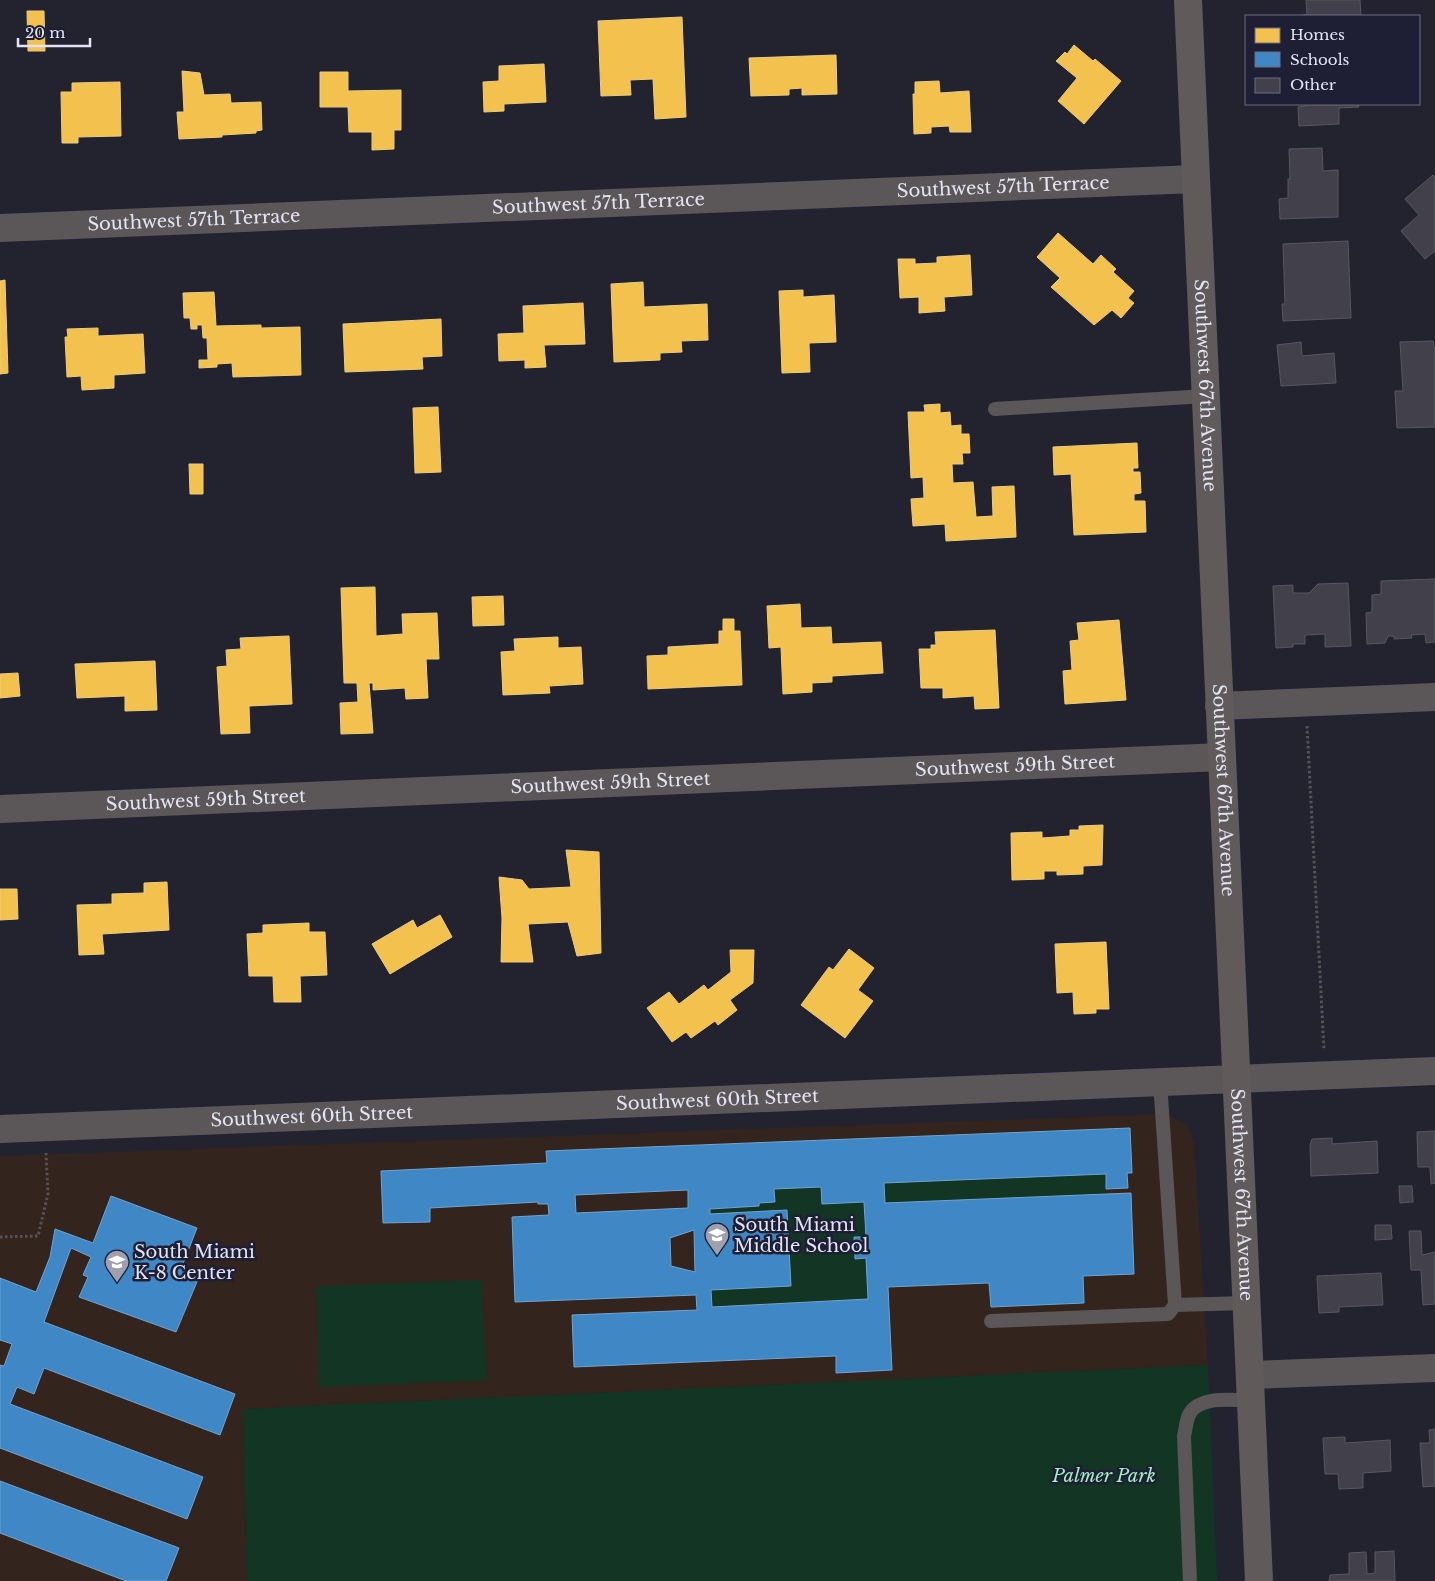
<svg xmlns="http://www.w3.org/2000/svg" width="1435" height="1581" viewBox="0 0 1435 1581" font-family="'Libre Baskerville',serif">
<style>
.education{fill:#33241e}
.green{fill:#133524}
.homes{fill:#f2c14e;stroke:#edcc80}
.schools{fill:#3f88c5;stroke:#70a4d3;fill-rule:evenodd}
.building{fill:#42404a;stroke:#585660}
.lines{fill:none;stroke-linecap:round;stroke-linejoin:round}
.path{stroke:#565357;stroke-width:3;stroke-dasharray:2.5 2.5;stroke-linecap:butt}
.service{stroke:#5b5758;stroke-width:14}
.minor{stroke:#5b5758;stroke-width:28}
.tertiary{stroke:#5b5758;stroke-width:28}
.secondary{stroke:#605b5a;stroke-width:28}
.labels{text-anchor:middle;stroke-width:5;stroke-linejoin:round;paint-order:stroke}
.street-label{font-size:18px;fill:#e2e4f3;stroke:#1e1e35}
.poi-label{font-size:18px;fill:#e2e4f3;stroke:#1e1e35;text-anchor:start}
.park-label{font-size:18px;font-style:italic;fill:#a3f0bf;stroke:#1e1e35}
</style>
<rect width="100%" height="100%" fill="#232330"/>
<path class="education" d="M1167,1114l20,11 7,17 14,223 -965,44 4,172h-247v-425z"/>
<path class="green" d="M1106,1174v20l-221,9 -1,-20z
M821,1187l43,15 2,35h-11l11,21 2,41 -156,8 -1,-17 80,-5 -4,-75 -77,4v-5l49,-3v-3l16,-1 -1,-13z
M481,1280l6,100 -168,7 -2,-101z
M1208,1365l9,216h-970l-4,-172z"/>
<path class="homes" d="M27,11h17l1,40h-17z
M682,17l4,100 -31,2 -2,-40 -23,1 1,15 -30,1 -3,-75z
M1074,45l19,16 2,-2 26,22 -37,43 -26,-23 19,-23 -21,-17 9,-9 2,2z
M836,55l1,39 -35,1v-7l-13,1v6l-38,1 -2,-38z
M544,64l2,38 -42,2v7l-20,1 -1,-30 16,-1v-15z
M182,71l18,2 4,22 26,-1 1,9 30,-1 1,28 -6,1v2l-34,2v2l-43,2 -2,-27h7z
M320,72h28v19l53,-1v40h-7v19l-22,1v-18h-23l-1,-25h-28z
M939,81l1,12 29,-2 2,41h-21l-1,-6 -18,1v6l-17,1 -1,-40h2v-12z
M120,82l1,54 -43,1v6h-16l-1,-51h11v-9z
M1058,233l35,31 8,-9 15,14 -3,3 21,19 -6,7 6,5 -13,15 -9,-8 -18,15 -43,-38 9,-9 -23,-21z
M970,255l2,40 -28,2 1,14 -26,2v-16l-19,1 -2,-39h17v5l22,-1v-6z
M5,280l3,93 -8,1v-93z
M643,282l1,25 63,-3 1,36 -27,1 1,11 -22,1v7l-46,2 -3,-78z
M803,290v7l31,-2 2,47 -27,1 1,29 -28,1 -3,-82z
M214,292l2,34 45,-1v3l39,-1 1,48 -68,2 -1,-14 -15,1v3l-18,1v-8h9l-1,-22h-4l-1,-13h-5v4h-6l-1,-11h-6l-1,-25z
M583,303l2,41 -41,1 2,22 -21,1v-8l-26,1 -1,-27 26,-1 -1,-27z
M441,319l1,37 -20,1 1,12 -78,3 -2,-48z
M98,328v8l45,-2 2,39 -31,2v13l-32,2 -1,-14 -14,1 -2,-40h3l-1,-8z
M940,404v9l10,-1 1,14 10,-1v9h8l1,19h-8l1,11h-11l1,19 20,-1 3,35 17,-1 -1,-29 22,-1 2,51 -70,4 -1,-17 -32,2 -2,-27 13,-1 -1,-21 -12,1 -3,-66h17l-1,-7z
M438,407l3,65 -26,1 -2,-65z
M1137,443l1,25h-5v4h7l1,21 -7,1v7h11l1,31 -72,3 -3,-61 -17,1 -1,-28z
M189,464h14v30h-13z
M375,587l1,49 27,-2 -1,-20 35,-1 2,46h-13l2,39 -22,1 -1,-11 -32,2v-7h-4l4,50 -32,1 -1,-31 18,-1 -1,-19h-13l-3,-95z
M503,596l1,29 -31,1 -1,-29z
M800,604l1,24 30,-1 1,17 49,-2 2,31 -51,3v6l-20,1v9l-29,2 -2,-47 -12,1 -2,-42z
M723,619h11v12h6l2,54 -94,4 -1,-33 21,-1v-8l51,-3v-13h4z
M1119,620l7,80 -61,4 -2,-33 9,-1 -2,-29 9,-1 -2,-17z
M995,630l4,78 -24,1 -1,-13 -31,2v-10h-22l-2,-39h12v-4h5l-1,-13z
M289,636l3,68 -43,2 1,27 -29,1 -4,-67 10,-1 -1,-16 15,-1 -1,-11z
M558,637v11l23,-1 2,37 -34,2 1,7 -47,2 -2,-43 14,-1 -1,-12z
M155,661l2,49 -32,1v-15l-48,2 -2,-34z
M18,673l2,23 -20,2v-24z
M1103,825l-1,40 -19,1v8l-26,1v-4h-13v8l-32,1 -1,-47 31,-1v6l28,-2v-6h9v-4z
M566,850l33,2 2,101 -24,3 -9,-34 -40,2 5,38h-32l1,-44 -3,-41 23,3 7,9 42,-2z
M167,882l2,48 -67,4 2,20 -25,1 -2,-50 35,-1v-10l32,-1v-10z
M0,889h17l1,30 -18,1z
M440,915l12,22 -62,37 -18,-30 41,-24 4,8z
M309,923v9h16l2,43 -27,1 1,26h-27l-1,-26h-24l-2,-42 16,-1v-8z
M1106,942l3,67h-13v4l-22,1 -1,-22 -16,1 -2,-49z
M849,949l25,19 -16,22 15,11 -28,37 -44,-33 28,-38 4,3z
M730,950h24l-1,33 -23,17 7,10 -19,15 -3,-4 -24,17 -5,-6 -14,10 -25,-34 22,-16 10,12 25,-19 4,5 23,-18z"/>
<path class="schools" d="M1130,1128l2,45h-5l1,15 -22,1v-15l-222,9 1,20 246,-10 3,81 -51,2 1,27 -93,4 -2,-24 -101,4 4,83 -56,3v-17l-262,11 -2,-52 125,-5 -1,-15 -181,7 -3,-85 37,-2 -1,-11h-10v-2l-108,6v14l-47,1 -2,-52 166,-8 -1,-12zM821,1187l1,17 42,-2 2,35h-12l1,22 11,-1 2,41 -156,8 -1,-17 80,-4 -4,-76 -77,4v-5l49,-3v-3l16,-1 -1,-13zM688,1190v18l-112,5 -1,-18zM694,1230l1,42 -24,-6 -1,-28z
M111,1196l86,32 -16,41 18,8 -23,55 -97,-35 9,-20 -5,-2 8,-18 -20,-9 -27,74 191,72 -15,41 -176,-67 -10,26 -17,-7 -7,17 193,73 -16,42 -187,-71v-83l4,1 8,-22 -12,-4v-62l36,14 14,-35 5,-28 38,14z
M0,1481l179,67 -13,33h-40l-126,-48z"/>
<path class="building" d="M1306,0h54l1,16h-61l7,-2z
M1306,104h52l1,3 -20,1v16l-40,2 -1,-19 8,-1z
M1322,148l1,23 15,-1v47l-58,2 -1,-20 9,-1v-19h2l-1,-30z
M1433,175l2,2v74l-10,8 -24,-28 18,-16 -14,-16z
M1348,241l3,77 -68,3 -1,-17h3l-2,-60z
M1433,341l2,10v76l-38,1 -2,-37h8l-3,-49z
M1301,342l1,14 32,-3 2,30 -55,3 -4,-41z
M1435,579v63l-9,1 -1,-9 -14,1 1,3 -18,1v-3h-6l-3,7 -18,1 -1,-31 6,-1v-17l9,-1v-13z
M1348,583l3,63 -26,1v-13l-20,1v9h-12v3l-17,1 -3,-62 20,-1v8h16l9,-9z
M1435,1131v52l-4,1 -1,-17h-12l-1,-35z
M1332,1138v6l45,-3 1,32 -67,3 -1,-31 2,-6z
M1399,1186h13l1,16 -13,1z
M1375,1225h16l1,14 -17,1z
M1409,1231h12l1,24 13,-3v52l-12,1 -2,-35h-10z
M1381,1273l2,32 -44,2v5l-20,1 -2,-37z
M1435,1429v57l-12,1 -3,-44h10l-1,-13z
M1345,1437v6l45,-3 1,31 -28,2v15l-24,1 -1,-15h-13l-2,-36z
M1394,1551l1,30h-66l1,-6 19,-1v-21l17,-1 1,22 8,-1v-21z"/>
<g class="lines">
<path class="path" d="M1307,726l17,324
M0,1237l38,-1 10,-42 -2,-41"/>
<path class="service" d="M995,409l211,-13
M1175,1305l71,-2
M991,1321l177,-7 7,-9 -15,-224
M1190,1581l-6,-145c2,-7 2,-17 6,-23 11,-18 43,-12 61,-13"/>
<g class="minor">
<path id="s1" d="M0,228l1195,-49"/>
<path d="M1219,706l216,-9"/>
<path id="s2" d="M0,809l1222,-52"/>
<path d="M1236,1079l199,-8"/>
<path d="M1250,1375l185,-7"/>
</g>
<path class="tertiary" id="s3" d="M0,1129l1236,-50"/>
<path class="secondary" id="s4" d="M1188,0l71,1581"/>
</g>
<defs>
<symbol id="school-pin" viewBox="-11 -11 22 30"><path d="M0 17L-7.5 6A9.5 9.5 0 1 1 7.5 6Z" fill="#9fa0af" stroke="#1e1e35"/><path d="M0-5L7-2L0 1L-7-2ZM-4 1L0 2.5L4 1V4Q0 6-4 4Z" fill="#fff"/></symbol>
</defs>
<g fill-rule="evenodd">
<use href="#school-pin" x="703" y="1221" width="28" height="38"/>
<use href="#school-pin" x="103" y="1248" width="28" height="38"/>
</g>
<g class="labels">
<g class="street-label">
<text dy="6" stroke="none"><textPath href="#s1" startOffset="1004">Southwest 57th Terrace</textPath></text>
<text dy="6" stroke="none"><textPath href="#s1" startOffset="599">Southwest 57th Terrace</textPath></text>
<text dy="6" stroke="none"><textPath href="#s1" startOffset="194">Southwest 57th Terrace</textPath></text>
<text dy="6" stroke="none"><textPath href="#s4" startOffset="386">Southwest 67th Avenue</textPath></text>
<text dy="6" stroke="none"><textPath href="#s2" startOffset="1016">Southwest 59th Street</textPath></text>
<text dy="6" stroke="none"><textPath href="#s2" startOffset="611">Southwest 59th Street</textPath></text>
<text dy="6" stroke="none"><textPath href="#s4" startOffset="791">Southwest 67th Avenue</textPath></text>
<text dy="6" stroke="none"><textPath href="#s2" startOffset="206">Southwest 59th Street</textPath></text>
<text dy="6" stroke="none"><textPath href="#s3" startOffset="718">Southwest 60th Street</textPath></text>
<text dy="6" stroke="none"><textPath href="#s3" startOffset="312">Southwest 60th Street</textPath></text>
<text dy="6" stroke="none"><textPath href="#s4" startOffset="1196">Southwest 67th Avenue</textPath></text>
</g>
<g class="poi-label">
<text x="734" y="1231">South Miami<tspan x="734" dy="21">Middle School</tspan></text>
<text x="134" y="1258">South Miami<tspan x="134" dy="21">K-8 Center</tspan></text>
</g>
<g class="park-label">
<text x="1104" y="1482">Palmer Park</text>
</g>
</g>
<rect x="1245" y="15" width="175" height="90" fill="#1e1e35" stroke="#6c6d81"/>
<rect x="1255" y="28" width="25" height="15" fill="#f2c14e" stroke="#6c6d81"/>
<text x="1290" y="40" font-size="15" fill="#e2e4f3">Homes</text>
<rect x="1255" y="52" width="25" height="15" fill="#3f88c5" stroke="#6c6d81"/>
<text x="1290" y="65" font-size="15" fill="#e2e4f3">Schools</text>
<rect x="1255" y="78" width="25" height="15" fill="#42404a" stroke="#6c6d81"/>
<text x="1290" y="90" font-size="15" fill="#e2e4f3">Other</text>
<path d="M18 38v8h72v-8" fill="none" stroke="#e2e4f3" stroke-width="2.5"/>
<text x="25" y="38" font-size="15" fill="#e2e4f3" stroke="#1e1e35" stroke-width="4" paint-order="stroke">20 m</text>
</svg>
